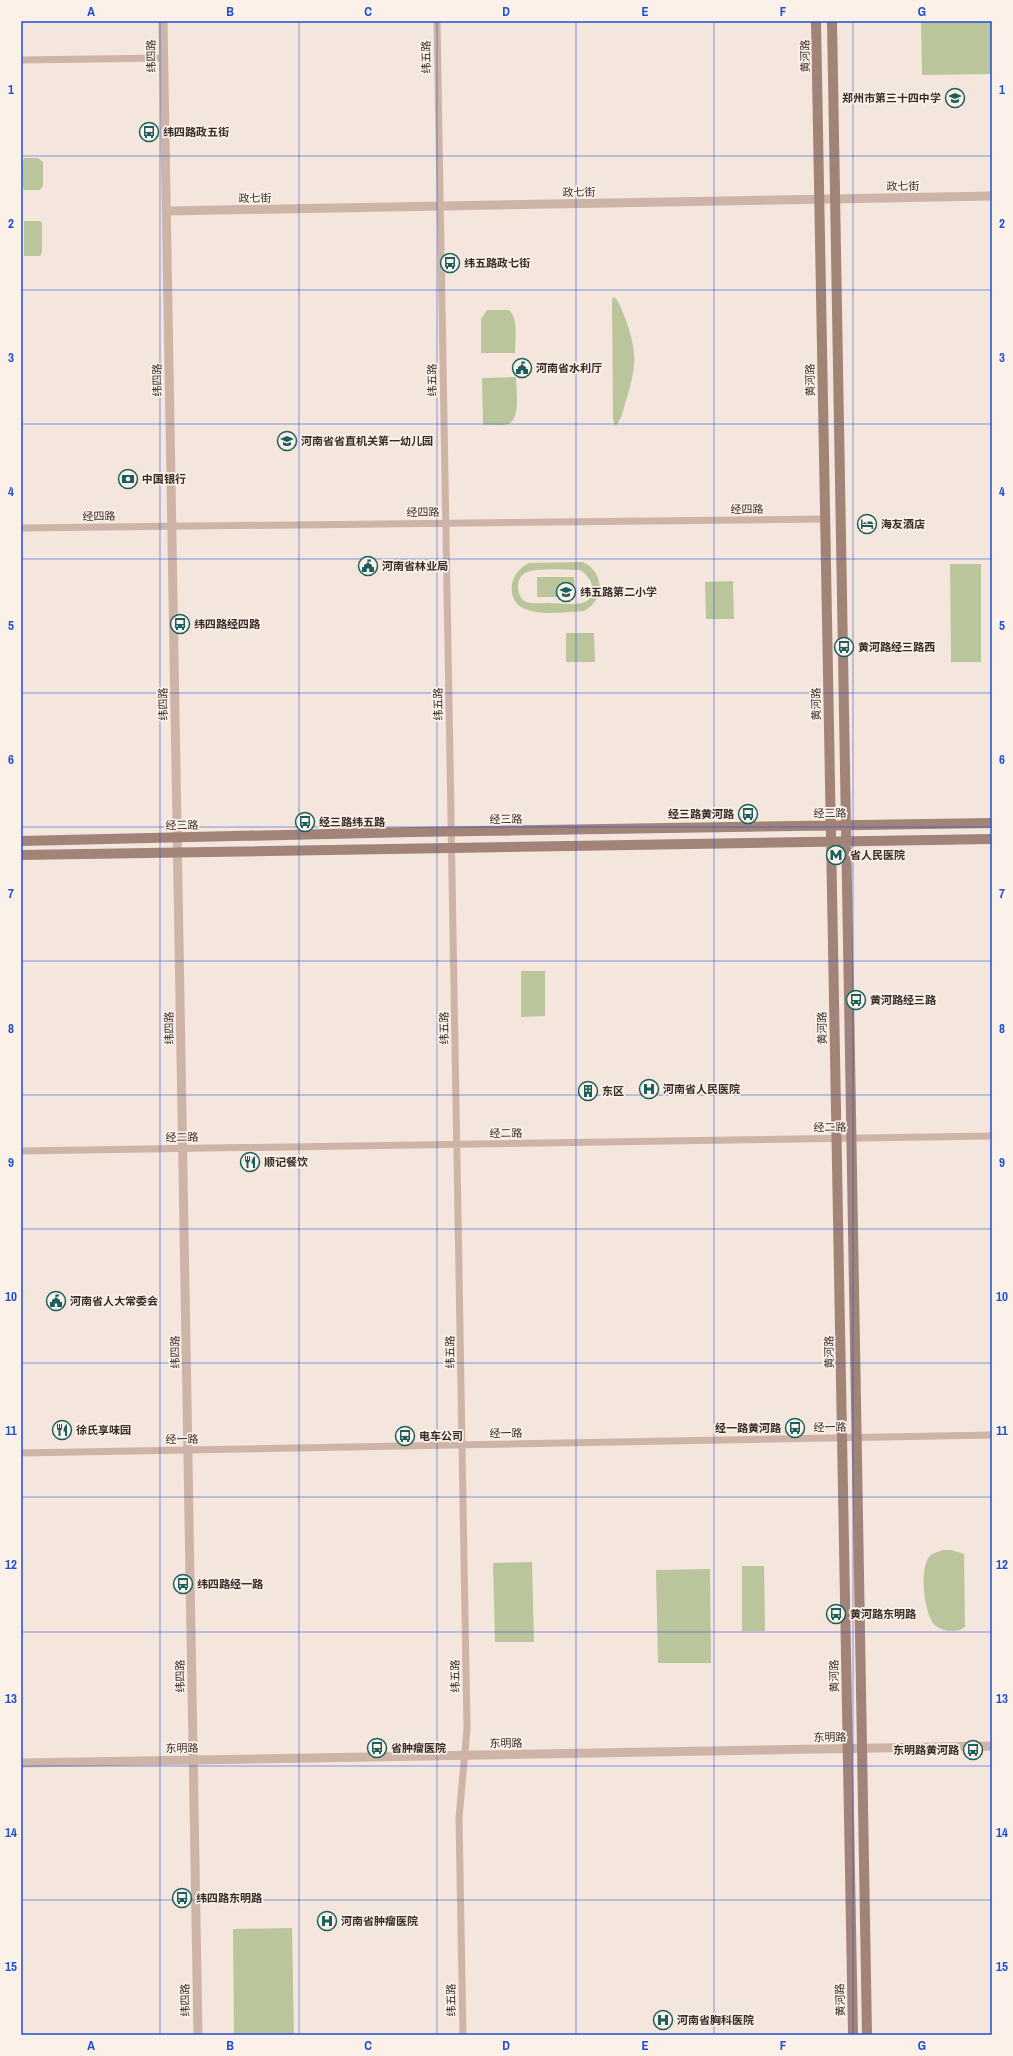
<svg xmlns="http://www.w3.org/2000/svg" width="1013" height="2056" viewBox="0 0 1013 2056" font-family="'Archivo Narrow','Noto Sans SC',sans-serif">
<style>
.green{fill:#bbc59b;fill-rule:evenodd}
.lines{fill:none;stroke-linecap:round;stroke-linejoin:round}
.minor{stroke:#ceb4a7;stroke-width:7}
.tertiary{stroke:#ceb4a7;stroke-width:9}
.secondary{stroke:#a18378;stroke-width:10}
.grid{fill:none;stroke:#1d4ed8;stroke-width:1;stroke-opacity:0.55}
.labels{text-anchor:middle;stroke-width:3.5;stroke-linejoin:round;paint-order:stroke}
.street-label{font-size:11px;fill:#392c28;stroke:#fbf1e9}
.poi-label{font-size:11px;font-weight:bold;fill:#392c28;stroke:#fbf1e9;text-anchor:start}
.neatline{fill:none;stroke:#1d4ed8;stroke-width:1.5}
.grid-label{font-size:13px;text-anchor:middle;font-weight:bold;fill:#1d4ed8}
</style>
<rect width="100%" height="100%" fill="#f4e6dc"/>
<path class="green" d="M921,21h71v53l-70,1z
M24,158h14l5,4v24l-3,4h-16c-3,-8 -4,-25 0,-32z
M24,221h16l2,2v29l-2,4h-16z
M613,297c6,2 8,12 11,18 14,38 13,50 1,89 -2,7 -4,17 -10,22l-2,-7 -1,-117z
M487,310h22c10,9 6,30 6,43h-34v-34z
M516,377c0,11 5,43 -8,47 -7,2 -17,0 -25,1l-1,-47z
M583,562c22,11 22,38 1,49 -23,1 -77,11 -72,-27 2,-10 8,-16 17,-21zM580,570c12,7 21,28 2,33 -11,2 -24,0 -34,0 -7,0 -15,1 -22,-1 -10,-5 -11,-23 -1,-29 11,-6 42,-3 55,-3z
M950,564h31v98h-30z
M537,577h37l1,20h-38z
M733,581l1,38h-28l-1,-37z
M566,633h28l1,29h-29z
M521,971h24v45l-24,1z
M943,1550h8l13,4 1,73 -5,3c-8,2 -17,1 -24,-4 -12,-9 -17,-57 -7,-69 3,-4 9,-5 14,-7z
M532,1562l2,80h-39l-2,-79z
M742,1566h22l1,65h-23z
M710,1569l1,94h-53l-2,-93z
M292,1928l2,107h-60l-1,-106z"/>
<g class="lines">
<path class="minor" d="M437,21l30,1708 -8,89 4,217
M21,60l142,-2
M21,528l804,-9
M21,1151l971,-15
M21,1453l971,-18"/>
<path class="tertiary" d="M163,21l35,2014
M166,211l826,-15
M21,1763l971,-17"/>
<path class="secondary" d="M816,21l37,2014
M832,21l35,2014
M21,841l391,-9 580,-9
M21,855l971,-16"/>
</g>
<path class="grid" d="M160,21v2014M299,21v2014M437,21v2014M576,21v2014M714,21v2014M853,21v2014M21,156h971M21,290h971M21,424h971M21,559h971M21,693h971M21,827h971M21,961h971M21,1095h971M21,1229h971M21,1363h971M21,1497h971M21,1632h971M21,1766h971M21,1900h971"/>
<defs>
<symbol id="school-ring" viewBox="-11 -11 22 22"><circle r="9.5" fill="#fbf1e9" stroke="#1a5f5c" stroke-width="1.5"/><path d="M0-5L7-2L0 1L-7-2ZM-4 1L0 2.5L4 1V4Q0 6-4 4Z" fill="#1a5f5c"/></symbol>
<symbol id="bus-ring" viewBox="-11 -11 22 22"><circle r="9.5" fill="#fbf1e9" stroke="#1a5f5c" stroke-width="1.5"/><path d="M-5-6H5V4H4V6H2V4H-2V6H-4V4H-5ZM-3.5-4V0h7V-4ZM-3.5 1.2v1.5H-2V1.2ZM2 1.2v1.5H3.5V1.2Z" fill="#1a5f5c"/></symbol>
<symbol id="civic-ring" viewBox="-11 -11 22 22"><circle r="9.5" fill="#fbf1e9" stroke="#1a5f5c" stroke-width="1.5"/><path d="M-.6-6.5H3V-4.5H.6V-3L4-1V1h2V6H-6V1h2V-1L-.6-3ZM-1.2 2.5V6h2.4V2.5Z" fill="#1a5f5c"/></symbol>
<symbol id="bank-ring" viewBox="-11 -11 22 22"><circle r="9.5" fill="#fbf1e9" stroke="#1a5f5c" stroke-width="1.5"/><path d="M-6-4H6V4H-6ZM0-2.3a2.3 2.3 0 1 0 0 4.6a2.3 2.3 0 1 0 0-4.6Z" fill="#1a5f5c"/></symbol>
<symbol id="hotel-ring" viewBox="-11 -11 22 22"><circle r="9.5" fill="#fbf1e9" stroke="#1a5f5c" stroke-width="1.5"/><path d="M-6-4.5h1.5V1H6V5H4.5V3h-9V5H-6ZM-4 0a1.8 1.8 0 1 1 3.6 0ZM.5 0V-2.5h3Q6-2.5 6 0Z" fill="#1a5f5c"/></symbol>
<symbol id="metro-ring" viewBox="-11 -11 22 22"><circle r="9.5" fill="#fbf1e9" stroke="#1a5f5c" stroke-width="1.5"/><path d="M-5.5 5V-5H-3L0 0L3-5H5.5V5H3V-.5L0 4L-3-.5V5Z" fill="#1a5f5c"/></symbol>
<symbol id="hospital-ring" viewBox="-11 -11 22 22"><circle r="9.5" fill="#fbf1e9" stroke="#1a5f5c" stroke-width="1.5"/><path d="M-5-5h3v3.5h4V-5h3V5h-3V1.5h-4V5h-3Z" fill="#1a5f5c"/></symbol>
<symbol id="building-ring" viewBox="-11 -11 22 22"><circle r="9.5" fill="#fbf1e9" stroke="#1a5f5c" stroke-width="1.5"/><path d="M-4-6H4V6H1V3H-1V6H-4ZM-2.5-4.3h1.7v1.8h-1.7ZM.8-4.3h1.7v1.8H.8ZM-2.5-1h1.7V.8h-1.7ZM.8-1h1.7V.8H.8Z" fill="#1a5f5c"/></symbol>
<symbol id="restaurant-ring" viewBox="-11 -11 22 22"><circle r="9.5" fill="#fbf1e9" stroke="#1a5f5c" stroke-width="1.5"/><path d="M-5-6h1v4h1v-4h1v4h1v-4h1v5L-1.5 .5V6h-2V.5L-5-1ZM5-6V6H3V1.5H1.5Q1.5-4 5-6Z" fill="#1a5f5c"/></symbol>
</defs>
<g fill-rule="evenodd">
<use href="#school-ring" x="944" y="87" width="22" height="22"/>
<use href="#bus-ring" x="138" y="121" width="22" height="22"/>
<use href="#bus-ring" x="439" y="252" width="22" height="22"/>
<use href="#civic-ring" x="511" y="357" width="22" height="22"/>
<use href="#school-ring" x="276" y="430" width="22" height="22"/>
<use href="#bank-ring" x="117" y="468" width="22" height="22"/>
<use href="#hotel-ring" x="856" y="513" width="22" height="22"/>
<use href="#civic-ring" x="357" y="555" width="22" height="22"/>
<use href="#school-ring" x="555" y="581" width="22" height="22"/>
<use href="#bus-ring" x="169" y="613" width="22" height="22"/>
<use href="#bus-ring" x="833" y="636" width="22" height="22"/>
<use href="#bus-ring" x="737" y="803" width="22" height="22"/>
<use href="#bus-ring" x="294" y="811" width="22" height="22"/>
<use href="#metro-ring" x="825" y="844" width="22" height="22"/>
<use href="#bus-ring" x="845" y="989" width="22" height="22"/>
<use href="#hospital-ring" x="638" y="1078" width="22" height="22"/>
<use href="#building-ring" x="577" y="1080" width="22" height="22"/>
<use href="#restaurant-ring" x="239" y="1151" width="22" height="22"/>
<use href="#civic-ring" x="45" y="1290" width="22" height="22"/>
<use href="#bus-ring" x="784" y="1417" width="22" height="22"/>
<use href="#restaurant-ring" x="51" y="1419" width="22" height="22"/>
<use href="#bus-ring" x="394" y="1425" width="22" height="22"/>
<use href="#bus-ring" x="172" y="1573" width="22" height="22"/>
<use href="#bus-ring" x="825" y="1603" width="22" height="22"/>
<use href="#bus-ring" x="366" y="1737" width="22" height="22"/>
<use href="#bus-ring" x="962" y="1739" width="22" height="22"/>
<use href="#bus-ring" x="171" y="1887" width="22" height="22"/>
<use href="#hospital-ring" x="316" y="1910" width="22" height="22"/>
<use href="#hospital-ring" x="652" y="2009" width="22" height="22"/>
</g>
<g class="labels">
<g class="street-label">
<text transform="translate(151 56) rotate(-91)" y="4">纬四路</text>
<text transform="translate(805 56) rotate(-91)" y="4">黄河路</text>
<text transform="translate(426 57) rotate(-91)" y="4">纬五路</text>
<text transform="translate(903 186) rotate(-1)" y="4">政七街</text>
<text transform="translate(579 192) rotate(-1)" y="4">政七街</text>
<text transform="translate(255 198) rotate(-1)" y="4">政七街</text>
<text transform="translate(157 380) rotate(-91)" y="4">纬四路</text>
<text transform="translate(432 380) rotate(-91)" y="4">纬五路</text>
<text transform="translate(810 380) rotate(-91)" y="4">黄河路</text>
<text transform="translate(747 509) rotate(-1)" y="4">经四路</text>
<text transform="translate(423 512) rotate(-1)" y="4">经四路</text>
<text transform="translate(99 516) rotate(-1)" y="4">经四路</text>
<text transform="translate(163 704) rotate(-91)" y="4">纬四路</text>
<text transform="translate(438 704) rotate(-91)" y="4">纬五路</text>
<text transform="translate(816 704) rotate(-91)" y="4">黄河路</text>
<text transform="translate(830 813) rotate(-1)" y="4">经三路</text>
<text transform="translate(506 819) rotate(-1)" y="4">经三路</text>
<text transform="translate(182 825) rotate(-1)" y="4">经三路</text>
<text transform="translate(169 1028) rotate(-91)" y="4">纬四路</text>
<text transform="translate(444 1028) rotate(-91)" y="4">纬五路</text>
<text transform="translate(822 1028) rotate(-91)" y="4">黄河路</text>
<text transform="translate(830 1127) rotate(-1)" y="4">经二路</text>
<text transform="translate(506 1133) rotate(-1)" y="4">经二路</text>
<text transform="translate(182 1137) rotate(-1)" y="4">经二路</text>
<text transform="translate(175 1352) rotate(-91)" y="4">纬四路</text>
<text transform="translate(450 1352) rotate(-91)" y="4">纬五路</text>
<text transform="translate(829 1352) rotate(-91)" y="4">黄河路</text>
<text transform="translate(830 1427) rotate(-1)" y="4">经一路</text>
<text transform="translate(506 1433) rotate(-1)" y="4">经一路</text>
<text transform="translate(182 1439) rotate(-1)" y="4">经一路</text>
<text transform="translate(180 1676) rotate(-91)" y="4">纬四路</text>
<text transform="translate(455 1676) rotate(-91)" y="4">纬五路</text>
<text transform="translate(834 1676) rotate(-91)" y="4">黄河路</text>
<text transform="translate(830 1737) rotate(-1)" y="4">东明路</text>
<text transform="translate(506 1743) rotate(-1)" y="4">东明路</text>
<text transform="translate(182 1748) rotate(-1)" y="4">东明路</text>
<text transform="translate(185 2000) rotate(-91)" y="4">纬四路</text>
<text transform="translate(451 2000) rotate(-91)" y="4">纬五路</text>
<text transform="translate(840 2000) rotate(-92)" y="4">黄河路</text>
</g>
<g class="poi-label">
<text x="941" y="102" text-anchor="end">郑州市第三十四中学</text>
<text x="163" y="136">纬四路政五街</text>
<text x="464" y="267">纬五路政七街</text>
<text x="536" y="372">河南省水利厅</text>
<text x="301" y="445">河南省省直机关第一幼儿园</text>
<text x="142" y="483">中国银行</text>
<text x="881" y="528">海友酒店</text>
<text x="382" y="570">河南省林业局</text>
<text x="580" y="596">纬五路第二小学</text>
<text x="194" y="628">纬四路经四路</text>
<text x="858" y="651">黄河路经三路西</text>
<text x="734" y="818" text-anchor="end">经三路黄河路</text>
<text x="319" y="826">经三路纬五路</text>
<text x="850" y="859">省人民医院</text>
<text x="870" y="1004">黄河路经三路</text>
<text x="663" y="1093">河南省人民医院</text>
<text x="602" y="1095">东区</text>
<text x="264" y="1166">顺记餐饮</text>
<text x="70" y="1305">河南省人大常委会</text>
<text x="781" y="1432" text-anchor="end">经一路黄河路</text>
<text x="76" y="1434">徐氏享味园</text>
<text x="419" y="1440">电车公司</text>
<text x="197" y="1588">纬四路经一路</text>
<text x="850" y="1618">黄河路东明路</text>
<text x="391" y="1752">省肿瘤医院</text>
<text x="959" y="1754" text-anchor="end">东明路黄河路</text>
<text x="196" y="1902">纬四路东明路</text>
<text x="341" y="1925">河南省肿瘤医院</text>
<text x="677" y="2024">河南省胸科医院</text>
</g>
</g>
<rect width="1013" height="2056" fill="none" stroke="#fbf1e9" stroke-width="44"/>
<rect x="22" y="22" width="969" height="2012" class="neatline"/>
<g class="grid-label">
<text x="91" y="16">A</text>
<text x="230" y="16">B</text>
<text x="368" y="16">C</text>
<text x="506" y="16">D</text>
<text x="645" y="16">E</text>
<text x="783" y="16">F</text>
<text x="922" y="16">G</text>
<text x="11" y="94">1</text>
<text x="1002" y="94">1</text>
<text x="11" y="228">2</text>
<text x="1002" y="228">2</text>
<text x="11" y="362">3</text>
<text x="1002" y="362">3</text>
<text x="11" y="496">4</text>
<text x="1002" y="496">4</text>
<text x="11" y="630">5</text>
<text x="1002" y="630">5</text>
<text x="11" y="764">6</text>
<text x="1002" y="764">6</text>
<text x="11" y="898">7</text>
<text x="1002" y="898">7</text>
<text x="11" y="1033">8</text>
<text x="1002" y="1033">8</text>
<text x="11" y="1167">9</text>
<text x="1002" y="1167">9</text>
<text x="11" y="1301">10</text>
<text x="1002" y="1301">10</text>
<text x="11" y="1435">11</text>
<text x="1002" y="1435">11</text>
<text x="11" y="1569">12</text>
<text x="1002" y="1569">12</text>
<text x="11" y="1703">13</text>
<text x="1002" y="1703">13</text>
<text x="11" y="1837">14</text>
<text x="1002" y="1837">14</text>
<text x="11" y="1971">15</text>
<text x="1002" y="1971">15</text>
<text x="91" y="2050">A</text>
<text x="230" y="2050">B</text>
<text x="368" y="2050">C</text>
<text x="506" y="2050">D</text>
<text x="645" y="2050">E</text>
<text x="783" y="2050">F</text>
<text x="922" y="2050">G</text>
</g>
</svg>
